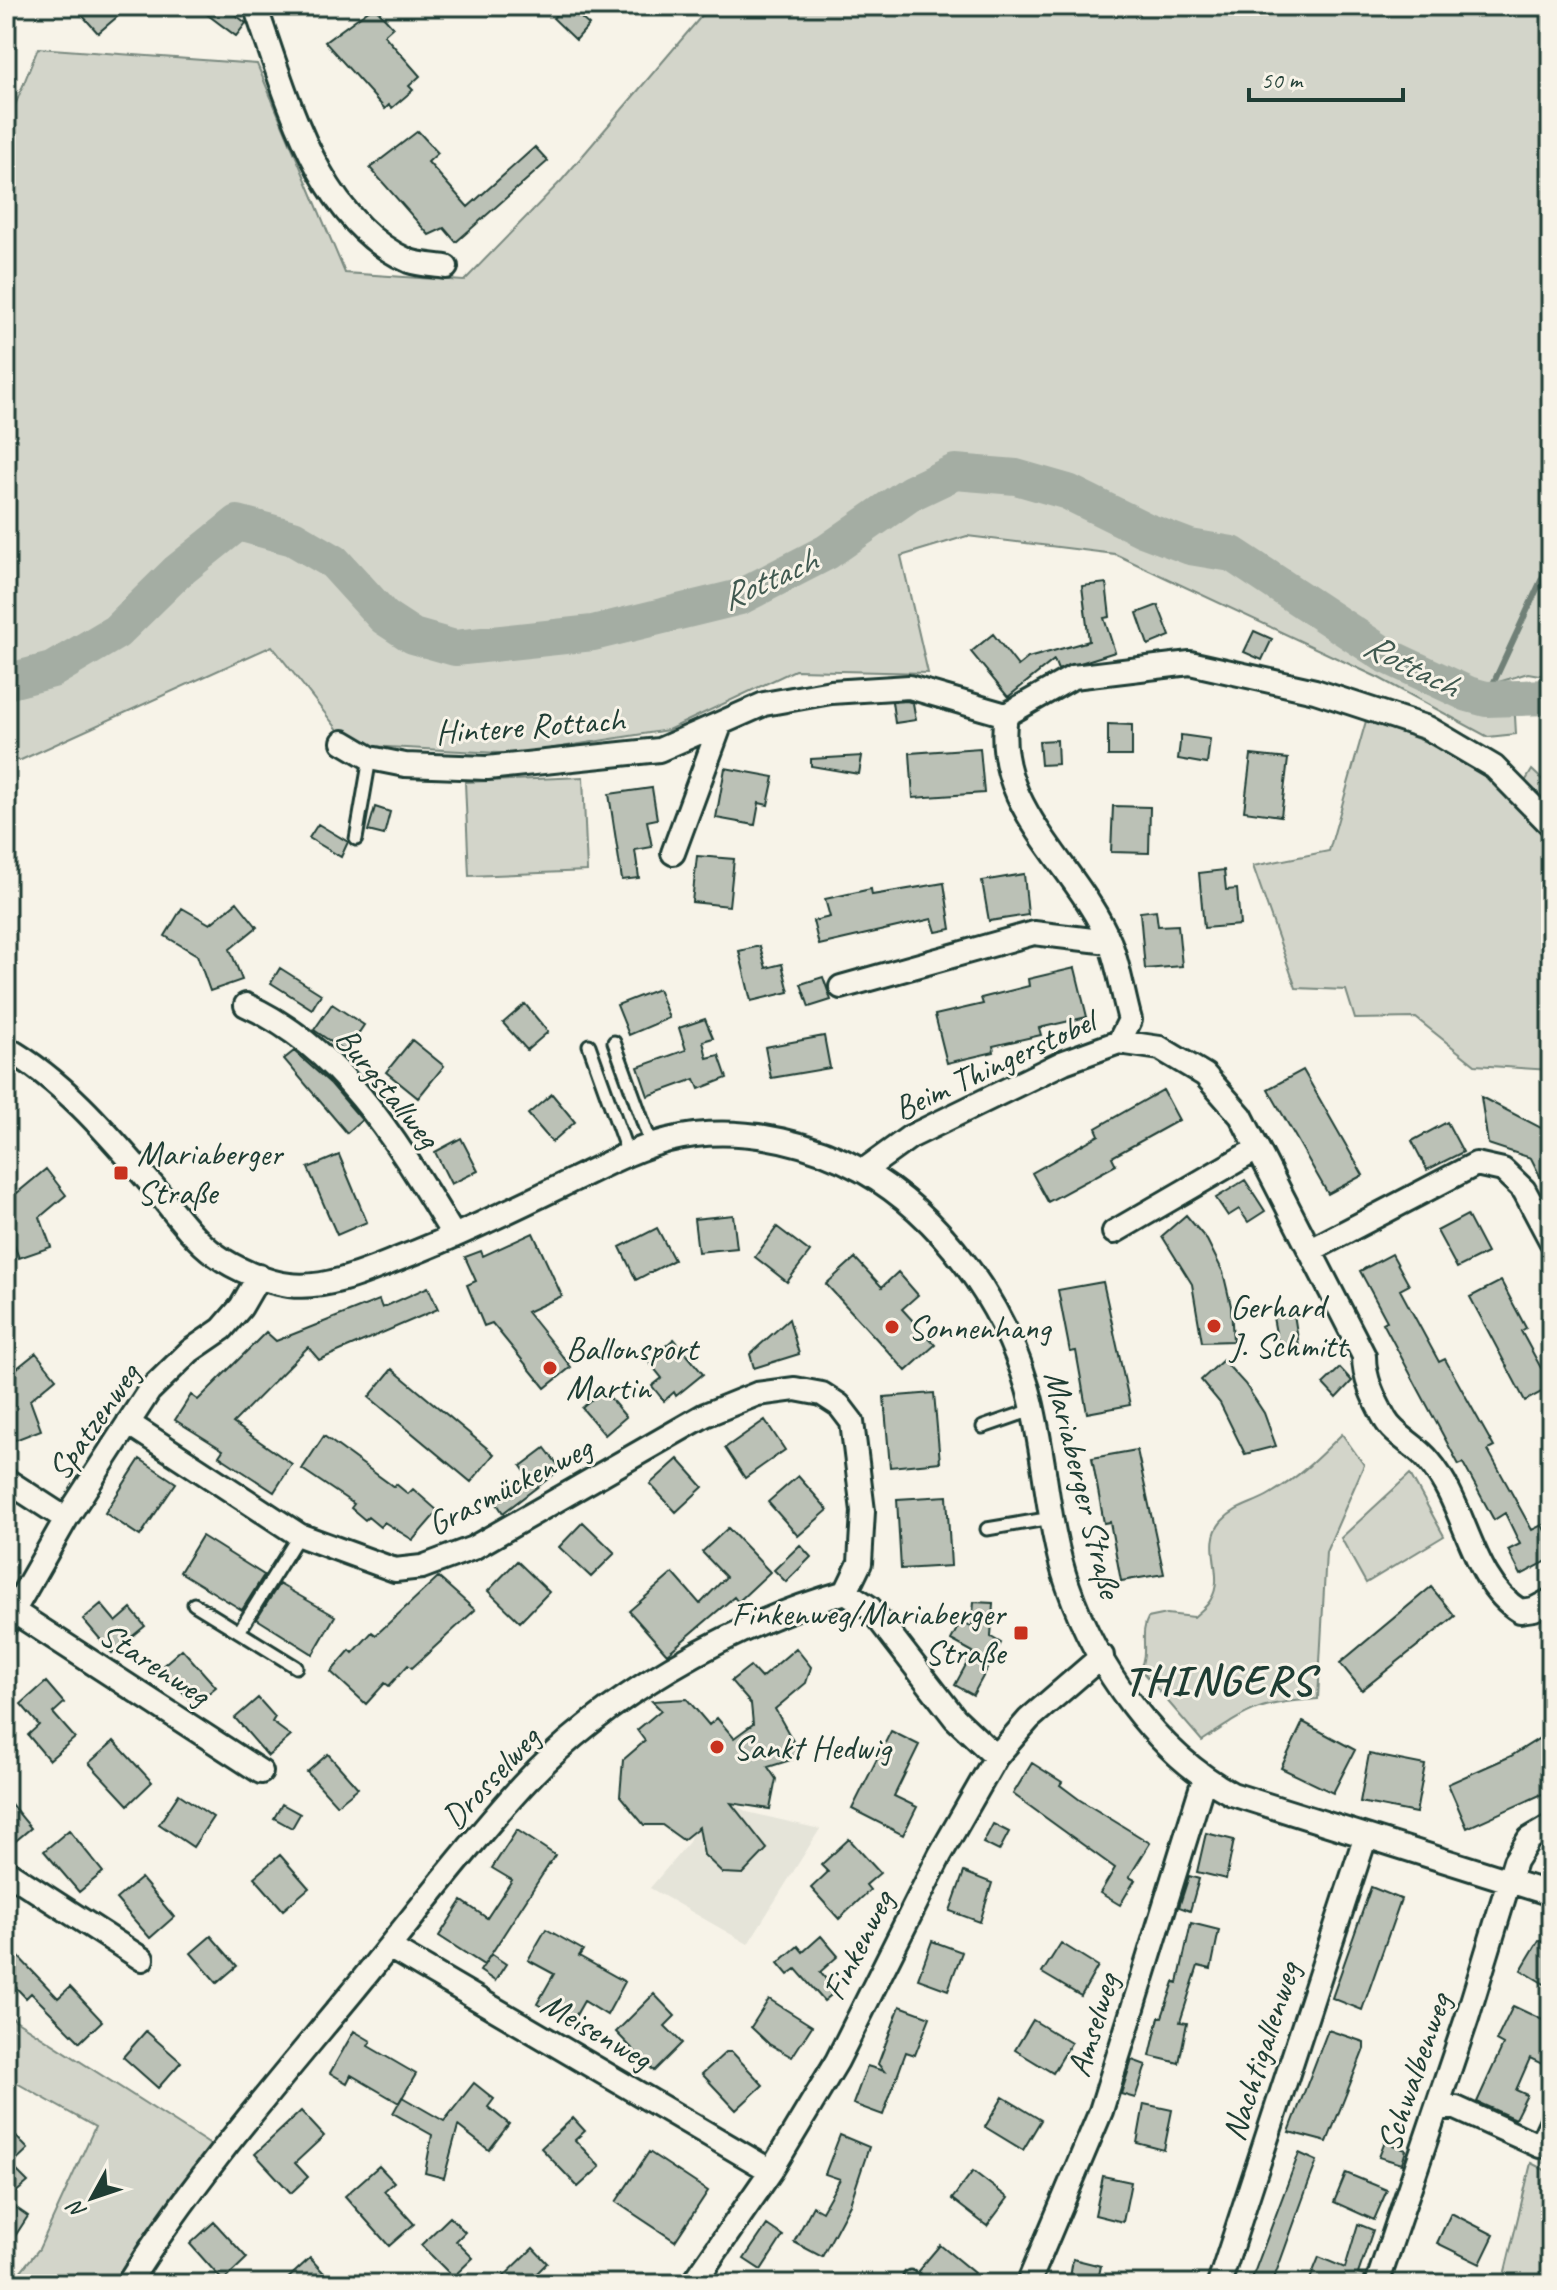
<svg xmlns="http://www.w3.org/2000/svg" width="1557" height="2290" viewBox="0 0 1557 2290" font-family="Caveat,sans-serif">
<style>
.built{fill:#e5e4d9}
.green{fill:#d3d5ca;stroke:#79897f;stroke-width:2}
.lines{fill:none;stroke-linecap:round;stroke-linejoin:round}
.stream{stroke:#6f8077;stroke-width:6}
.river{stroke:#a4ada3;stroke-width:36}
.building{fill:#bbc1b6;stroke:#1f3d34;stroke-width:2}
.lane-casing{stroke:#1f3d34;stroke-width:17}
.street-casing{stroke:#1f3d34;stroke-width:28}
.lane{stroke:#f7f3e8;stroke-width:11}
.street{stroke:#f7f3e8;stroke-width:22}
.poi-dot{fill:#c8321e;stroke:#f7f3e8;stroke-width:3}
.labels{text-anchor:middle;stroke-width:6;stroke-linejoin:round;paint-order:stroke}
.street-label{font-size:34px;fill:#1f3d34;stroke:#f7f3e8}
.poi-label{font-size:34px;fill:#1f3d34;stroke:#f7f3e8;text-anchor:start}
.water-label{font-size:36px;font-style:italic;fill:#405950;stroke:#f7f3e8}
.district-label{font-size:42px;font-weight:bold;letter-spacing:2px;fill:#1f3d34;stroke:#f7f3e8}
</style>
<rect width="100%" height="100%" fill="#f7f3e8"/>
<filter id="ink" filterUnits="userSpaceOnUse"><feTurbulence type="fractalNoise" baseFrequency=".0125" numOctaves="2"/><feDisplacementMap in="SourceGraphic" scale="16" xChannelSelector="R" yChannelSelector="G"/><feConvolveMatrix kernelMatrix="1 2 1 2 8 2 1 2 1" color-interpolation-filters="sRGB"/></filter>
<g filter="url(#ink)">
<path class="built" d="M726,1798l21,14 73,17 -72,115 -98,-56 39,-46 6,-21z"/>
<path class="green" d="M710,6h841v671l-23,-4 -49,15 36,28 1,18 -28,3 -109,-59 -264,-124 -148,-18 -66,20 27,117 -133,-3 -127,60 -151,24 -167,-9 -78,-99 -251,114 -15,1v-633l32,-80 219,16 88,209 119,8 98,-101z
M1366,721c88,27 125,49 185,118v231l-76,-5 -59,-47 -61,1 -9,-29 -50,-2 -43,-122 76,-15z
M1532,770l19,18v27l-28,-30z
M583,777l4,94 -118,5 -4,-94z
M1342,1434l22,31 -38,87 -8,147c-61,4 -66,9 -116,42l-62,-72c9,-18 -1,-35 8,-51l19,-4 27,3c5,-5 14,-11 17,-18 15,-24 -10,-55 11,-78 13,-15 32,-17 48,-27 28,-16 49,-37 72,-60z
M1410,1474l34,62 -78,47 -25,-45z
M6,2014l214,137 -92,133h-118l29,-35 56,-122 -89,-50z
M1531,2163l20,10v111h-49z"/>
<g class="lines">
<path class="stream" d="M1486,699l65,-140"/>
<path class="river" d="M6,682l46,-12 64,-38 61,-60 61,-49 55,15 41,24 50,55 29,19 42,12 138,-15 147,-36 87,-45 84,-59 44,-21 61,5 52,15 77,38 45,17 42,7 153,101 83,39 18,5 65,-2"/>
</g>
<path class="building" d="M74,6h56l-32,27z
M196,6h28l22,17 -10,13z
M374,6l19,21 -9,8 36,41 -11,10 4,4 -21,18 -3,-3 -4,4 -60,-67z
M564,6h30l-12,13 7,6 -13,15 -23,-22z
M418,131l20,22 -10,9 40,45 67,-60 13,14 -92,81 -12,-14 -15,7 -59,-67z
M1106,583l4,34 -6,1 11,34 -57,18 -4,-10 -46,37 -37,-45 22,-18 25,32 10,-8 61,-17 -7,-55z
M1158,605l12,31 -22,9 -11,-32z
M1254,631l18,8 -10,21 -18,-8z
M907,701l6,2 3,17 -21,3 -3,-21z
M1108,724l24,1v31h-24z
M1181,735l29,4 -3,25 -29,-5z
M1057,740l1,24 -17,1 -2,-24z
M980,748l4,45 -71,5 -3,-45z
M1251,755l37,4 -7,57 -37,-5z
M862,756l-3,18 -48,-8v-7z
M725,768l49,9 -6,28 -9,-2 -4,22 -39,-7z
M652,788l5,31 -10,2 5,26 -17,3 4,28 -17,2 -13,-86z
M1113,806l37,1 -1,46 -38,-1z
M375,807l15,5 -6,23 -16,-4z
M318,824l30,18 -7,15 -32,-19z
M697,856l37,3 -5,47 -37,-4z
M1224,870l2,20 11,-1 3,36 -36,3 -5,-55z
M1024,874l4,41 -39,6 -7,-40z
M944,883l7,46 -15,3 -4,-13 -113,26 -6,-24 17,-4 -5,-18 46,-10 1,6z
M237,902l20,25 -27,22 12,31 -32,11 -13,-36 -32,-19 17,-28 28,16z
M1156,910l2,16 20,-1 4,41 -37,3 -5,-57z
M760,946l6,22 16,-4 7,28 -38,9 -12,-50z
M280,968l41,26 -9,15 -41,-26z
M1075,968l12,49 -48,11 2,7 -48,11 1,6 -47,11 -12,-48 48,-11 -2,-6 48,-12 -1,-7z
M823,977l8,23 -22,7 -8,-23z
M658,989l11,29 -40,17 -12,-30z
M332,1004l32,21 -18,27 -32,-22z
M525,1004l23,28 -21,18 -24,-27z
M705,1019l8,19 -10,3 4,17 12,-3 8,23 -28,11 -4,-10 -47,17 -10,-29 48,-17 -7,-22z
M824,1036l6,32 -59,10 -6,-31z
M412,1040l32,26 -26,32 -32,-26z
M294,1051l37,33 31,36 -15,13 -63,-74z
M1303,1070l60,105 -35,19 -60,-105z
M1163,1090l16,30 -67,37 4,8 -68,37 -16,-29 67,-38 -3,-7z
M552,1094l23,28 -23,20 -24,-28z
M1481,1097l70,36v65l-20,-40 -43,-14z
M1447,1122l16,30 -36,18 -15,-29z
M461,1138l17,33 -27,13 -16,-32z
M339,1155l28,67 -30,13 -29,-67z
M46,1169l20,26 -26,22 11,30 -32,11 -13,-34v-37l11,6z
M1245,1180l20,31 -17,11 -9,-13 -11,7 -12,-18z
M733,1215l4,33 -39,4 -4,-33z
M1186,1215l21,25 16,32 8,34 2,35 -31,1 -10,-58 -30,-48z
M1467,1215l20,38 -30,15 -20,-37z
M777,1227l33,25 -23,30 -32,-25z
M657,1228l17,32 -38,20 -16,-33z
M533,1233l29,63 -35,16 44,55 -26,21 -53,-65 -8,3 -17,-41 9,-4 -11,-24 16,-6 2,5z
M1392,1254l17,31 -9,5 39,72 6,-3 31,56 18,32 -6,3 44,80 10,-5 9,17v17l-30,16 -13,-25 12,-6 -15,-31 -11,7 -31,-57 -4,2 -76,-142 4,-2 -27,-50z
M855,1258l27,29 16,-15 20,23 -16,14 33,36 -29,26 -80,-87z
M1501,1281l25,47 -5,3 20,37 10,-5v24l-26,14 -55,-104z
M1103,1282l27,123 -43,8 -11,-62 -6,1 -12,-62z
M428,1287l10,22 -119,51 -11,-13 -75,76 59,41 -18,28 -55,-36 4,-6 -48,-30 16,-25 7,5 68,-68 10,9 103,-41 3,8z
M1294,1314l6,38 -20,3 -7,-38z
M789,1319l10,35 -45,14 -4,-14z
M674,1339l29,35 -27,22 -2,-4 -10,9 -12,-15 10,-8 -14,-17z
M36,1353l20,25 -26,22 11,30 -31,12 -4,-10v-55z
M1223,1360l22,24 19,29 12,33 -31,8 -25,-51 -19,-23z
M1340,1368l12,13 -16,17 -13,-14z
M392,1369l102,85 -23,28 -102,-85z
M603,1390l23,27 -21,18 -23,-27z
M934,1393l6,69 -50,5 -6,-70z
M765,1420l20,30 -40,28 -20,-30z
M324,1436l70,51 2,-3 12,10 5,-5 25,22 -25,29 -29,-18 -4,5 -12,-10 -3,3 -14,-12 3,-4 -52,-35z
M545,1448l16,21 -58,44 -9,-14 34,-23 -7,-10z
M1137,1450l27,124 -43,7 -11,-59 -6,1 -12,-65z
M140,1459l36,24 -36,53 -35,-23z
M678,1459l25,28 -27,25 -26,-28z
M798,1476l30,34 -30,26 -30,-34z
M947,1496l4,70 -50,3 -4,-70z
M583,1522l32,31 -24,24 -32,-30z
M728,1528l42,44 -32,30 -4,-5 -67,57 -38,-43 44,-38 27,31 26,-27 -24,-25z
M202,1536l62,39 -22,35 -62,-38z
M800,1545l11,12 -25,25 -12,-12z
M517,1561l32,31 -29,30 -32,-31z
M438,1577l37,33 -63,58 -4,-3 -19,21 -4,-3 -19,21 -35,-32 19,-22 3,3 19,-21 4,3z
M279,1584l56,32 -22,38 -56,-35z
M1431,1587l24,29 -93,74 -22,-27z
M974,1602l19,1 -2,34 10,6 -28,52 -18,-10 18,-33 -22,-12 10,-19 11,6z
M101,1604l15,18 15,-13 14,17 -33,27 -29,-34z
M796,1648l15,19 -5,16 -31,26 23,41 -4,9 -26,8 8,12 -6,30 -39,-6 36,46 -24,25 -20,-1 -19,-18 -5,-28 -16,13 -21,-15h-18l-24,-29 3,-36 22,-19 -8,-11 24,-20 -9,-9 35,-2 22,26 8,-7 17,20 19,-14 -2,-20 -20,-23 19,-15 11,12z
M182,1649l34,38 -22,18 -33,-38z
M46,1682l18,21 -11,10 22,25 -26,22 -21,-25 11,-10 -18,-21z
M258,1698l17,19 -3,5 19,14 -23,20 -33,-38z
M1303,1722l52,28 -22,43 -52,-25z
M891,1731l28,14 -25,51 23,11 -14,28 -51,-26z
M1551,1731v59l-84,38 -19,-44 63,-28z
M114,1741l38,41 -24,23 -39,-42z
M328,1754l30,34 -21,17 -30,-33z
M1369,1754l56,11 -9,48 -56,-11z
M1032,1763l30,19 -2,3 20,15 70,43 -21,34 6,3 -15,25 -20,-12 15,-25 -102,-74z
M179,1794l34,23 -20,30 -34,-23z
M6,1798l25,30 -25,21z
M282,1804l18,10 -8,14 -18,-10z
M993,1824l16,8 -10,19 -16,-8z
M69,1830l34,42 -24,20 -35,-41z
M517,1830l38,25 -71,110 -45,-29 23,-35 25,17 25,-38 -20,-12z
M1206,1833l28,7 -8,39 -29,-7z
M849,1839l31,34 -14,12 4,5 -31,29 -28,-31 17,-16 -7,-7z
M280,1855l29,33 -26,22 -29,-33z
M964,1872l28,11 -12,39 -30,-11z
M1189,1876l10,3 -9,32 -11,-4z
M141,1878l33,39 -24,21 -34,-39z
M1371,1887l30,12 -39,111 -30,-12z
M1191,1923l28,7 -8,39 -13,-3 -18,56 7,1 -8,40 -29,-7 9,-39h3l12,-35 4,1z
M546,1929l37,21 -4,6 46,26 -18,33 -23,-14 -13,23 -34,-20 17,-30 -26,-14z
M211,1936l26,30 -20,17 -26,-30z
M821,1936l17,20 -18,16 16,19 -12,10 -28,-32 -8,6 -10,-12 20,-17 5,6z
M1539,1940l12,7v41l-30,-18z
M932,1941l30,11 -14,38 -30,-11z
M1061,1943l37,23 -17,30 -39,-23z
M15,1953l43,45 12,-11 32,34 -22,21 -49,-49 -5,5 -20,-21v-15z
M491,1954l15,10 -11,17 -15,-10z
M654,1994l21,22 -10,10 17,17 -28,28 -38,-39z
M769,1999l43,27 -20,31 -23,-13 -18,-17z
M900,2006l30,11 -15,38 -9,-3 -23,63 -30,-11 14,-38 17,5 -6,-7z
M1513,2006l38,18v27l-7,14 -14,-7 -14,32 11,5 -12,24 -38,-17 26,-57 -7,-4z
M1033,2020l38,23 -18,30 -38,-23z
M1328,2030l36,12v7l-37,93 -38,-10z
M146,2031l35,31 -23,26 -35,-31z
M354,2031l17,10 -3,5 48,28 -17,29 -48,-28 -4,8 -17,-10z
M726,2052h6l31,33 -27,25 -34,-36z
M1132,2060l14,5 -11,33 -14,-4z
M474,2083l20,16 -6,8 21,17 -20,26 -31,-24 -14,52 -19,-5 7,-38 -39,-22 9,-16 42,24z
M1003,2097l38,23 -18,30 -38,-23z
M1144,2104l28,6 -8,40 -27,-7z
M301,2111l23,25 -29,27 13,14 -17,16 -36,-39z
M573,2118l12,13 -10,9 25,27 -22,20 -37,-39z
M6,2126l22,23 -17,16 17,17 -14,12 -8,-9z
M840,2135l29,12 -19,57 -28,53 -28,-15 19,-36 9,5 18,-32 -15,-5z
M1385,2142l21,8 -4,14 -23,-7z
M649,2152l59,39 -33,50 -59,-39z
M1299,2153l18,8 -8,21 -37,102h-22z
M379,2166l15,16 -10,9 30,33 -25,22 -44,-50z
M973,2171l35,27 -21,28 -35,-27z
M1346,2173l41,17 -13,30 -40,-18z
M1103,2176l28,6 -8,40 -28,-7z
M15,2207l13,9 -22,34v-30z
M1451,2213l43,22 -14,29 -43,-21z
M450,2217l15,15 -9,9 17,17 -20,19 -32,-32z
M214,2222l33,36 -24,23 -33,-37z
M1358,2224l15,6 -15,44 7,2 -2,8h-55l11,-27 26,11z
M767,2225l16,11 -22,34 -17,-11z
M940,2245l34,28 -9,11h-33l-14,-13z
M533,2248l14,15 -21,21h-30z
M310,2258l24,26h-52z
M1073,2259l28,7 -4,18h-28z"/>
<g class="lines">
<defs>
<path id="lane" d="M356,839l14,-81
M614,1042l37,102
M589,1045l39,109
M983,1427l49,-17
M987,1529l65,-11
M194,1604l102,63
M240,1630l59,-95
M910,2277l12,7"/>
<path id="street" d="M255,6c31,86 62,215 154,255 11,4 25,4 37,6
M1006,715c-15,92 72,150 104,228 9,24 13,52 20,77l-11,22
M343,742l27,16 35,7 82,3 172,-18 62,-27
M673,853l48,-130 43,-19 67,-12 78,-5 97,28 67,-38 117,-14 125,28 113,37 66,39 57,58
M841,987l193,-54 75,9
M246,1005c98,44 154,142 208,231
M6,1048c58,33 103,87 146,137 19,23 40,53 64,70 19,14 50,27 73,30 35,5 77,-13 109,-26 60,-23 117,-51 175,-79 39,-19 78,-40 122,-45 57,-6 118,8 168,36 79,45 140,132 165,218 18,64 18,134 40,197 28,81 88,167 164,208l319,100
M863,1171l47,-34 154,-75 55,-20 41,6 45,27 36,41 123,240c0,23 10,43 21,63 9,17 32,26 44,42 38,44 41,119 91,150l14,-2 17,-9
M1114,1232l143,-83
M1311,1250l165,-86 27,6 21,20 27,51
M128,1423l171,112 96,35 27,-3 51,-19 232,-133 52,-21 38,-5 27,5 17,11 13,17 11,89 -3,52 -14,29
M6,1480l60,39
M13,1611l248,161
M6,1624l60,-105 83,-128 41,-40 32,-22 19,-22 18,-31
M6,1871l136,88
M389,1947l382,224
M1437,2108h19l84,38 11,-24
M128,2284c64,-103 144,-195 221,-288 58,-70 112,-143 173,-210 80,-88 210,-162 324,-194l24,16 85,110 41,39
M693,2284l78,-113 66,-110 103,-206 56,-98 33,-38 73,-63
M1028,2284l73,-173 103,-332
M1219,2284l146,-446
M1377,2284l90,-266 48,-157 14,-22 22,-13"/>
</defs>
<use href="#lane" class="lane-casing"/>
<use href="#street" class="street-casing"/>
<use href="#lane" class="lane"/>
<use href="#street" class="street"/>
</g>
</g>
<g class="poi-dot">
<rect x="113" y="1165" width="16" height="16" rx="4"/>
<circle cx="1214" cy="1326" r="8"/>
<circle cx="892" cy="1327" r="8"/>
<circle cx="550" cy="1368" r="8"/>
<rect x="1013" y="1625" width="16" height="16" rx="4"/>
<circle cx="717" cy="1747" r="8"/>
</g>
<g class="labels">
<g class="street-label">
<text transform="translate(530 725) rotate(-4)" y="12">Hintere Rottach</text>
<text transform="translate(994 1064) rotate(-25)" y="12">Beim Thingerstobel</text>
<text transform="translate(388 1087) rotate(51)" y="12">Burgstallweg</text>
<text transform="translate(93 1421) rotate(-55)" y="12">Spatzenweg</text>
<text transform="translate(1084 1484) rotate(76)" y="12">Mariaberger Straße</text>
<text transform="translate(509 1485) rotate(-27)" y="12">Grasmückenweg</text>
<text transform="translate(155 1663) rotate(33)" y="12">Starenweg</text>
<text transform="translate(490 1777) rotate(-47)" y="12">Drosselweg</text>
<text transform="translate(857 1945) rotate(-63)" y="12">Finkenweg</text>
<text transform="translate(1092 2025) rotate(-73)" y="12">Amselweg</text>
<text transform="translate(597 2030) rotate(30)" y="12">Meisenweg</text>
<text transform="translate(1260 2051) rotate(-72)" y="12">Nachtigallenweg</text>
<text transform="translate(1413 2072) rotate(-71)" y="12">Schwalbenweg</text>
</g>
<g class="poi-label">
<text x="137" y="1165">Mariaberger<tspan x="137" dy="39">Straße</tspan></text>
<text x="1230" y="1318">Gerhard<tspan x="1230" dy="39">J. Schmitt</tspan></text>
<text x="908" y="1339">Sonnenhang</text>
<text x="566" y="1360">Ballonsport<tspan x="566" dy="39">Martin</tspan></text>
<text x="1005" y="1625" text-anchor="end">Finkenweg/Mariaberger<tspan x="1005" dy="39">Straße</tspan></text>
<text x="733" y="1759">Sankt Hedwig</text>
</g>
<g class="water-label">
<text transform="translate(768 578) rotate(-24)" y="13">Rottach</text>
<text transform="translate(1412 664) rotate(27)" y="13">Rottach</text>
</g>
<g class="district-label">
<text x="1219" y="1694">THINGERS</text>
</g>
</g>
<rect width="1557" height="2290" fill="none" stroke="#f7f3e8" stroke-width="32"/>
<rect x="16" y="16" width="1525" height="2258" fill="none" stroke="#1f3d34" stroke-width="3" filter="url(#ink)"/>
<g transform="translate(92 2198) rotate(230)" stroke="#f7f3e8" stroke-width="6" paint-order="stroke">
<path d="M0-6L14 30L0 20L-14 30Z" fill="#1f3d34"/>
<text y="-12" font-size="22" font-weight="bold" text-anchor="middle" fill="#1f3d34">N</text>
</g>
<path d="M1249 88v12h154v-12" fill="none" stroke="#1f3d34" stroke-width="4"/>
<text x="1261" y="88" font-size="24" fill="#1f3d34" stroke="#f7f3e8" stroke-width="6" paint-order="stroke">50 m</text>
</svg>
